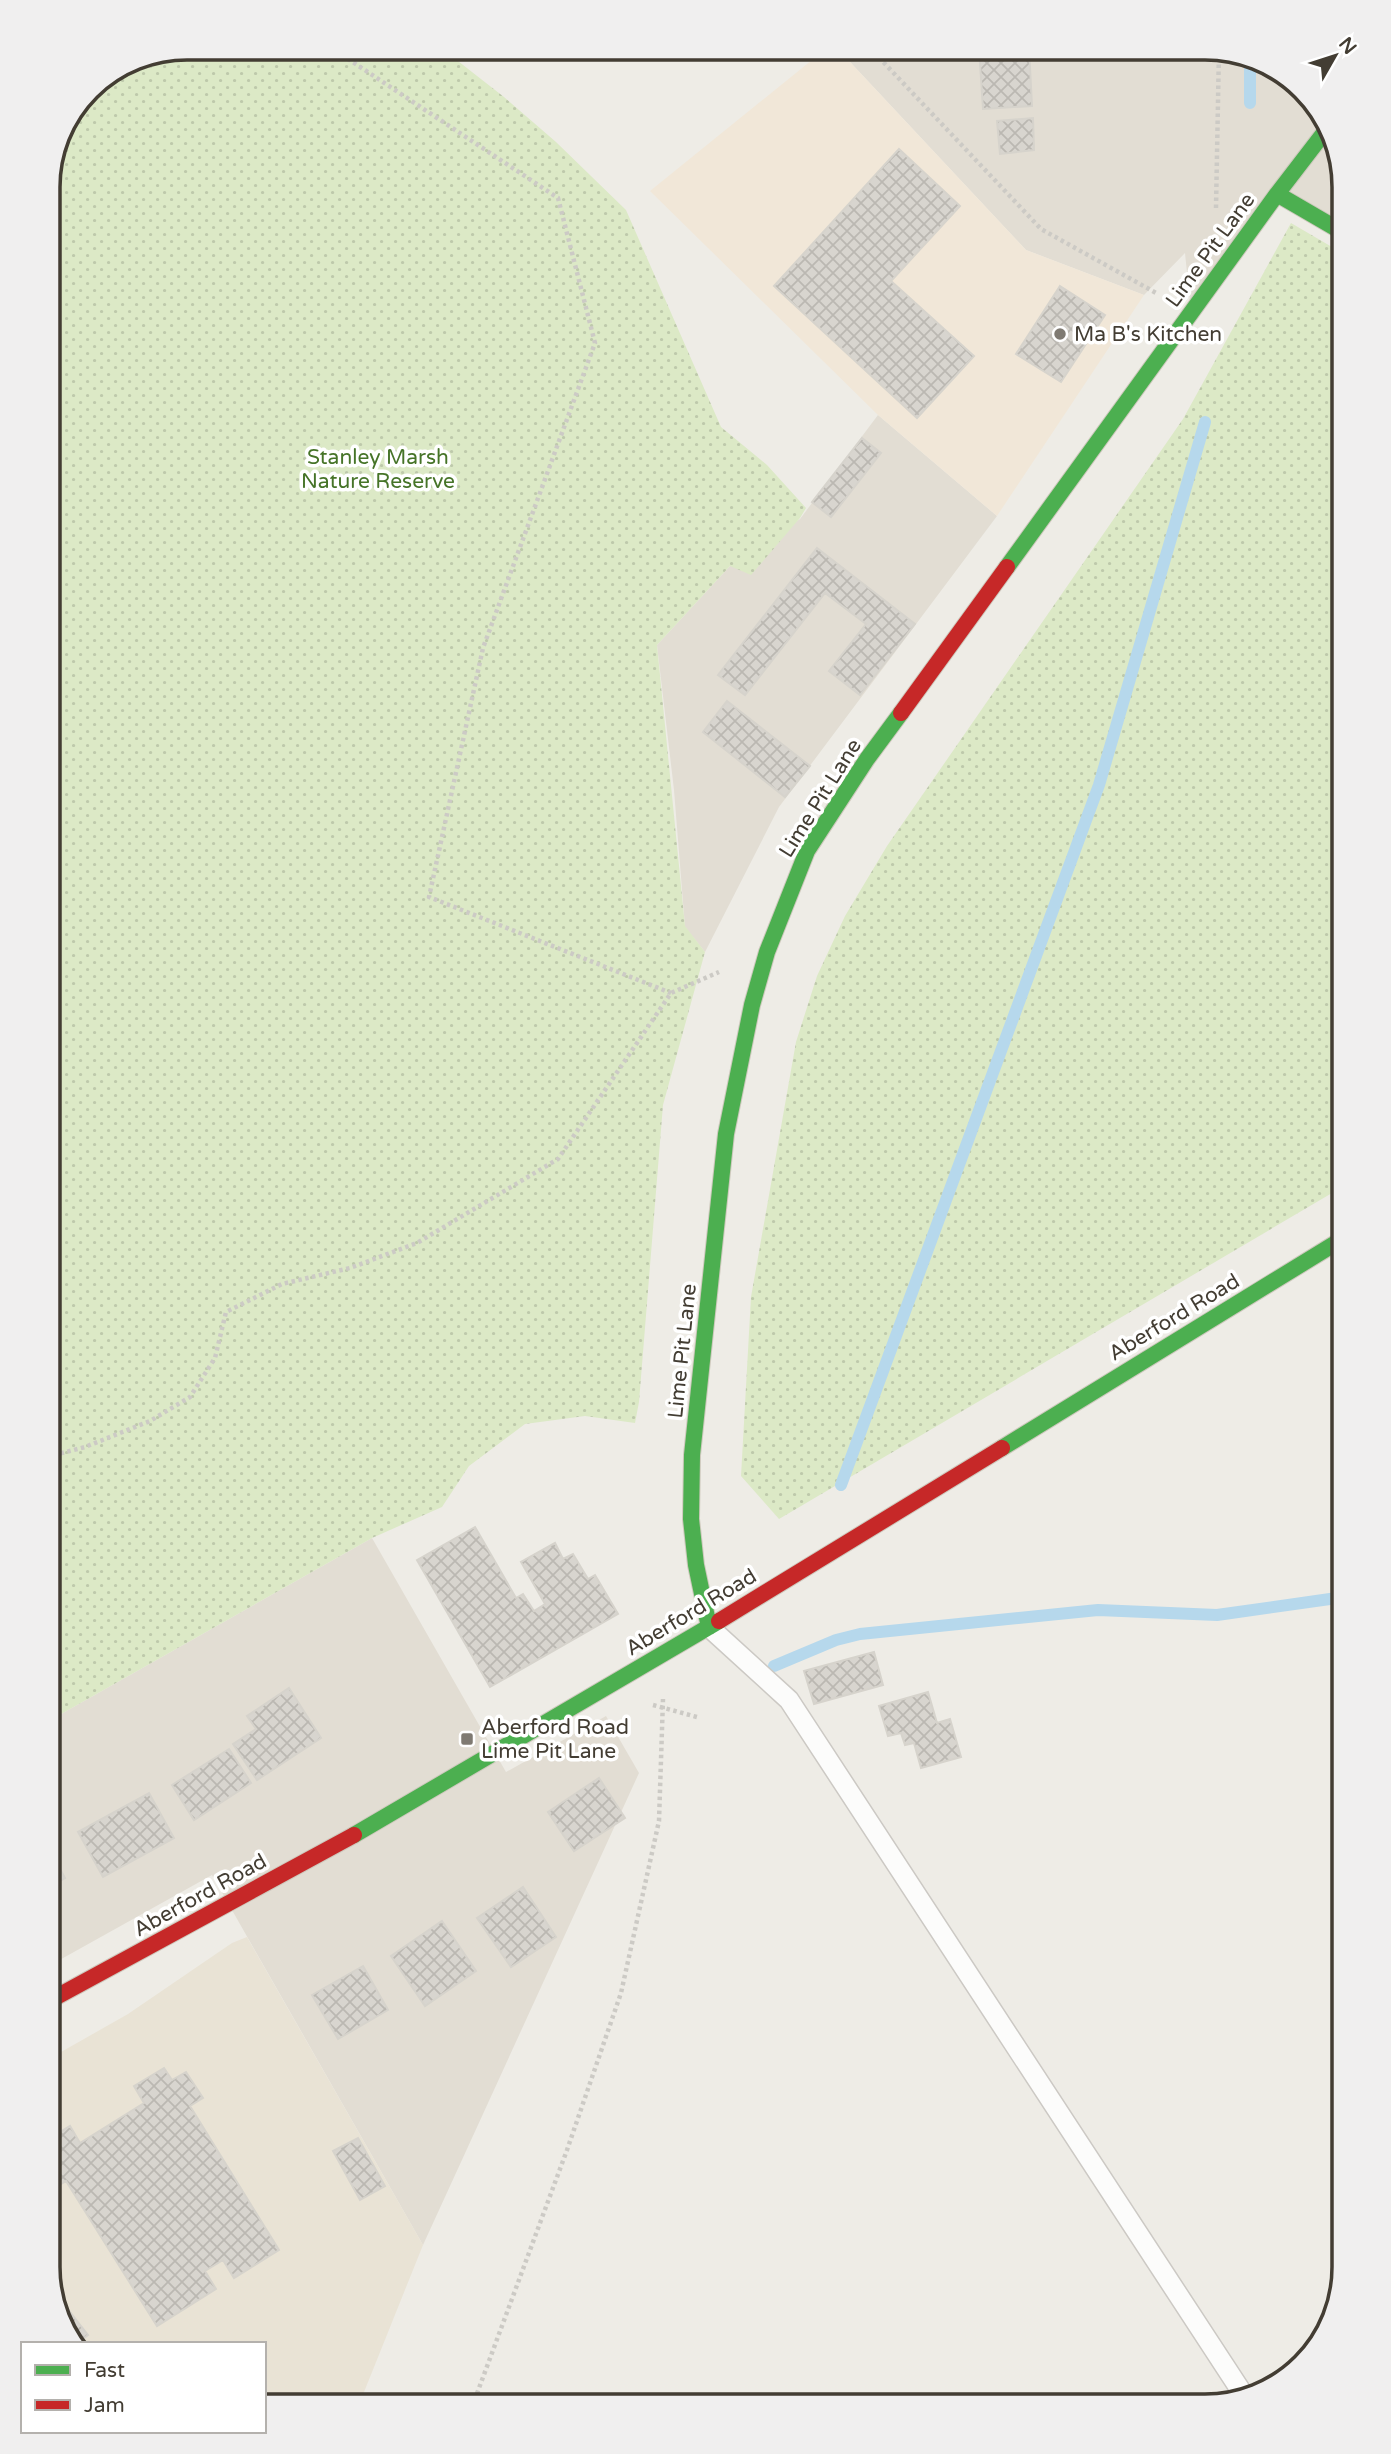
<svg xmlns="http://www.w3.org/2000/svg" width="1391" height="2454" viewBox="0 0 1391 2454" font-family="'Varela Round',sans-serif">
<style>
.residential{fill:#e2ddd3}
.commercial{fill:#f1e7d8}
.education{fill:#e9e3d5}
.park{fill:url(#park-dots)}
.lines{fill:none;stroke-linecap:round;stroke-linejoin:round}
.stream{stroke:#b6d8ec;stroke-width:12}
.building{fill:url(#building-cross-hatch);stroke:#d6d3cc;stroke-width:2}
.lane-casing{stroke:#ccc9c4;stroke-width:22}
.fast-casing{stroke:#cec9bd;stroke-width:18}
.jam-casing{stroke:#cec9bd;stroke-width:18}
.path{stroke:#cccac5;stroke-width:4.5;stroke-dasharray:3.5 3.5;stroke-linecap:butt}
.lane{stroke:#fcfcfb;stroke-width:19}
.fast{stroke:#4caf50;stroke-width:16}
.jam{stroke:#c62828;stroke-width:16}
.poi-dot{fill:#7f7a72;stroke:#fff;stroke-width:2.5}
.labels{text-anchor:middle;stroke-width:7;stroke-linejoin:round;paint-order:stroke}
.street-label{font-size:21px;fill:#433d33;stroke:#fff}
.poi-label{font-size:21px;fill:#433d33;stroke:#fff;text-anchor:start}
.park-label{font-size:21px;fill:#467428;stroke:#fff}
.rim{fill:none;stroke:#433d33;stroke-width:3.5}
</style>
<defs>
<pattern id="park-dots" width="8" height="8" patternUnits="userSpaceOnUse" patternTransform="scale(1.75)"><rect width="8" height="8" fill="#dce9c6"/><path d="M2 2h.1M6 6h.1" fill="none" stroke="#bec9ab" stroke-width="1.8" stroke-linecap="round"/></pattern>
<pattern id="building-cross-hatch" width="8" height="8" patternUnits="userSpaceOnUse" patternTransform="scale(1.75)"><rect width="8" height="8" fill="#d8d5cf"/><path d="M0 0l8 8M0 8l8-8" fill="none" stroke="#bbb8b2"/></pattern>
</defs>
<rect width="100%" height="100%" fill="#eeece6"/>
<path class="residential" d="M836,47l378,1 68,23 48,54 14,62v36l-63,-27 -90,116 -6,-59 -41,42 -118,-45z
M878,415l119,101 -218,291 -74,145 -20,-25 -11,-137 -17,-145 73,-79 70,-47z
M372,1538l134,234 100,-56 33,57 -216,472 -211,-370 -165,92v-245z"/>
<path class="commercial" d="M828,47h8l190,203 118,45 -147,221 -119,-101 -228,-224z"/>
<path class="education" d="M247,1937l176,308 -65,162 -94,-1v-62h-189l-14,-15 -14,-62v-207l81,-46 104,-71z"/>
<path class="park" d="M187,47h253l64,50 52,45 70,68 95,217 46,38 39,43 -6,10 -49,57 -21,-9 -73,79 28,281 20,26 -42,153 -24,297 -4,21 -50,-7 -60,8 -56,42 -27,41 -70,31 -325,184 1,-1544 10,-45 30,-45 46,-30z
M1291,223l53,31v932l-565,333 -38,-43 10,-179 45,-255 21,-66 28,-60 42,-70 296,-427z"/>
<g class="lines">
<path class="stream" d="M1250,60v43
M841,1485l258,-700 106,-363
M774,1666l62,-26 24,-6 238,-24 119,5 127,-18"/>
</g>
<path class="building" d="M979,48h50l3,58 -49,3z
M1033,118l1,32 -34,4 -3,-33z
M899,149l61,57 -69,75 83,75 -57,62 -143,-132z
M1060,286l45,29 -44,67 -45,-28z
M862,438l19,15 -50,64 -19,-15z
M817,548l98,76 -55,71 -31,-24 37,-47 -41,-31 -80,102 -27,-20z
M727,701l83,65 -25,31 -82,-65z
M475,1527l41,71 7,-4 11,17 11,-7 -24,-42 34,-19 8,16 10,-5 15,25 7,-4 23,39 -128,73 -73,-127z
M874,1652l9,33 -69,19 -10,-33z
M289,1688l32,50 -64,42 -24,-36 23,-15 -9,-13z
M928,1692l9,31 13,-4 11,38 -40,11 -7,-25 -9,2 -4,-12 -13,3 -9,-30z
M229,1749l22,34 -57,37 -22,-35z
M599,1778l26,40 -51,33 -26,-39z
M149,1793l25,45 -71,39 -25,-45z
M47,1845l18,33 -18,10z
M523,1887l33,50 -45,30 -34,-49z
M442,1921l34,50 -51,35 -34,-50z
M363,1966l25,44 -50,29 -26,-44z
M164,2068l8,12 14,-8 17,26 -13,8 89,144 -45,28 -11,-18 -18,11 11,18 -59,37 -91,-145 -19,12v-53l23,-14 10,17 64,-40 -10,-17z
M358,2138l27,48 -25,14 -27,-49z
M53,2290l35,45 -12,9 -15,-15z"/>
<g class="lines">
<defs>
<path id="lane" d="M709,1627l80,73 456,697"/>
<path id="fast" d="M1277,194l67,39
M1007,567l270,-373 53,-69
M1002,1448l342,-210
M709,1627l-13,-62 -5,-46 1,-64 34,-321 26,-129 15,-53 40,-101 60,-92 34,-46
M354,1835l365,-214"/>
<path id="jam" d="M901,713l106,-146
M719,1621l283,-173
M47,2002l307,-167"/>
</defs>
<use href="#lane" class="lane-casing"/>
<use href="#fast" class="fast-casing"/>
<use href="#jam" class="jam-casing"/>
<path class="path" d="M330,47l228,151 37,145 -112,305 -54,249 242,96
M869,47l172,182 117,65
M1216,208l3,-159
M47,1457l38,-10 65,-26 40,-24 25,-39 11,-46 56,-28 68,-16 67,-25 141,-84 113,-166 48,-21
M653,1705l44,12
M472,2407l95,-257 54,-157 38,-172 4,-122"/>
<use href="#lane" class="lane"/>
<use href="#fast" class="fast"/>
<use href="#jam" class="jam"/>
</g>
<g class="poi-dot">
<circle cx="1060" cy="334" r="7"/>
<rect x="460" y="1732" width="14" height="14" rx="3.5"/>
</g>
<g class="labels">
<g class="street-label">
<text transform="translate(1210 250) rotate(-54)" y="7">Lime Pit Lane</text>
<text transform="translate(820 798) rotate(-58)" y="7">Lime Pit Lane</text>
<text transform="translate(1174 1317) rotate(-31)" y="7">Aberford Road</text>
<text transform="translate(682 1351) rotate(-84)" y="7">Lime Pit Lane</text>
<text transform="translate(691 1612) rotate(-31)" y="7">Aberford Road</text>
<text transform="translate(200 1895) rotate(-29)" y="7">Aberford Road</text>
</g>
<g class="poi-label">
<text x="1074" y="341">Ma B's Kitchen</text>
<text x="481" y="1734">Aberford Road<tspan x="481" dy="24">Lime Pit Lane</tspan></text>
</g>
<g class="park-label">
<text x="378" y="464">Stanley Marsh<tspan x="378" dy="24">Nature Reserve</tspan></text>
</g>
</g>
<path d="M0 0H1391V2454H0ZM187 60H1205A127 127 0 0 1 1332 187V2267A127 127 0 0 1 1205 2394H187A127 127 0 0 1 60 2267V187A127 127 0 0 1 187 60Z" fill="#f0efef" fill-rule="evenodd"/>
<path class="rim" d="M187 60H1205A127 127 0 0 1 1332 187V2267A127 127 0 0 1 1205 2394H187A127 127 0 0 1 60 2267V187A127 127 0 0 1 187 60Z"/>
<rect x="21" y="2342" width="245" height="91" fill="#ffffff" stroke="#b4b1ad" stroke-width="2"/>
<rect x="35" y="2365" width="35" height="10" fill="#4caf50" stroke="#b4b1ad" stroke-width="2"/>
<text x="84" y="2377" font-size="21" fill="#433d33">Fast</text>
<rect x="35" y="2400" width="35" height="10" fill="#c62828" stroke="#b4b1ad" stroke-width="2"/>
<text x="84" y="2412" font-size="21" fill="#433d33">Jam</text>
<g transform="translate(1335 56) rotate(51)" stroke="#ffffff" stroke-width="5" paint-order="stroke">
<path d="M0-5L12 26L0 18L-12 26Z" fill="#433d33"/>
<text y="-10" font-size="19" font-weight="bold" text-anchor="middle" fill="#433d33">N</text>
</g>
</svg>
